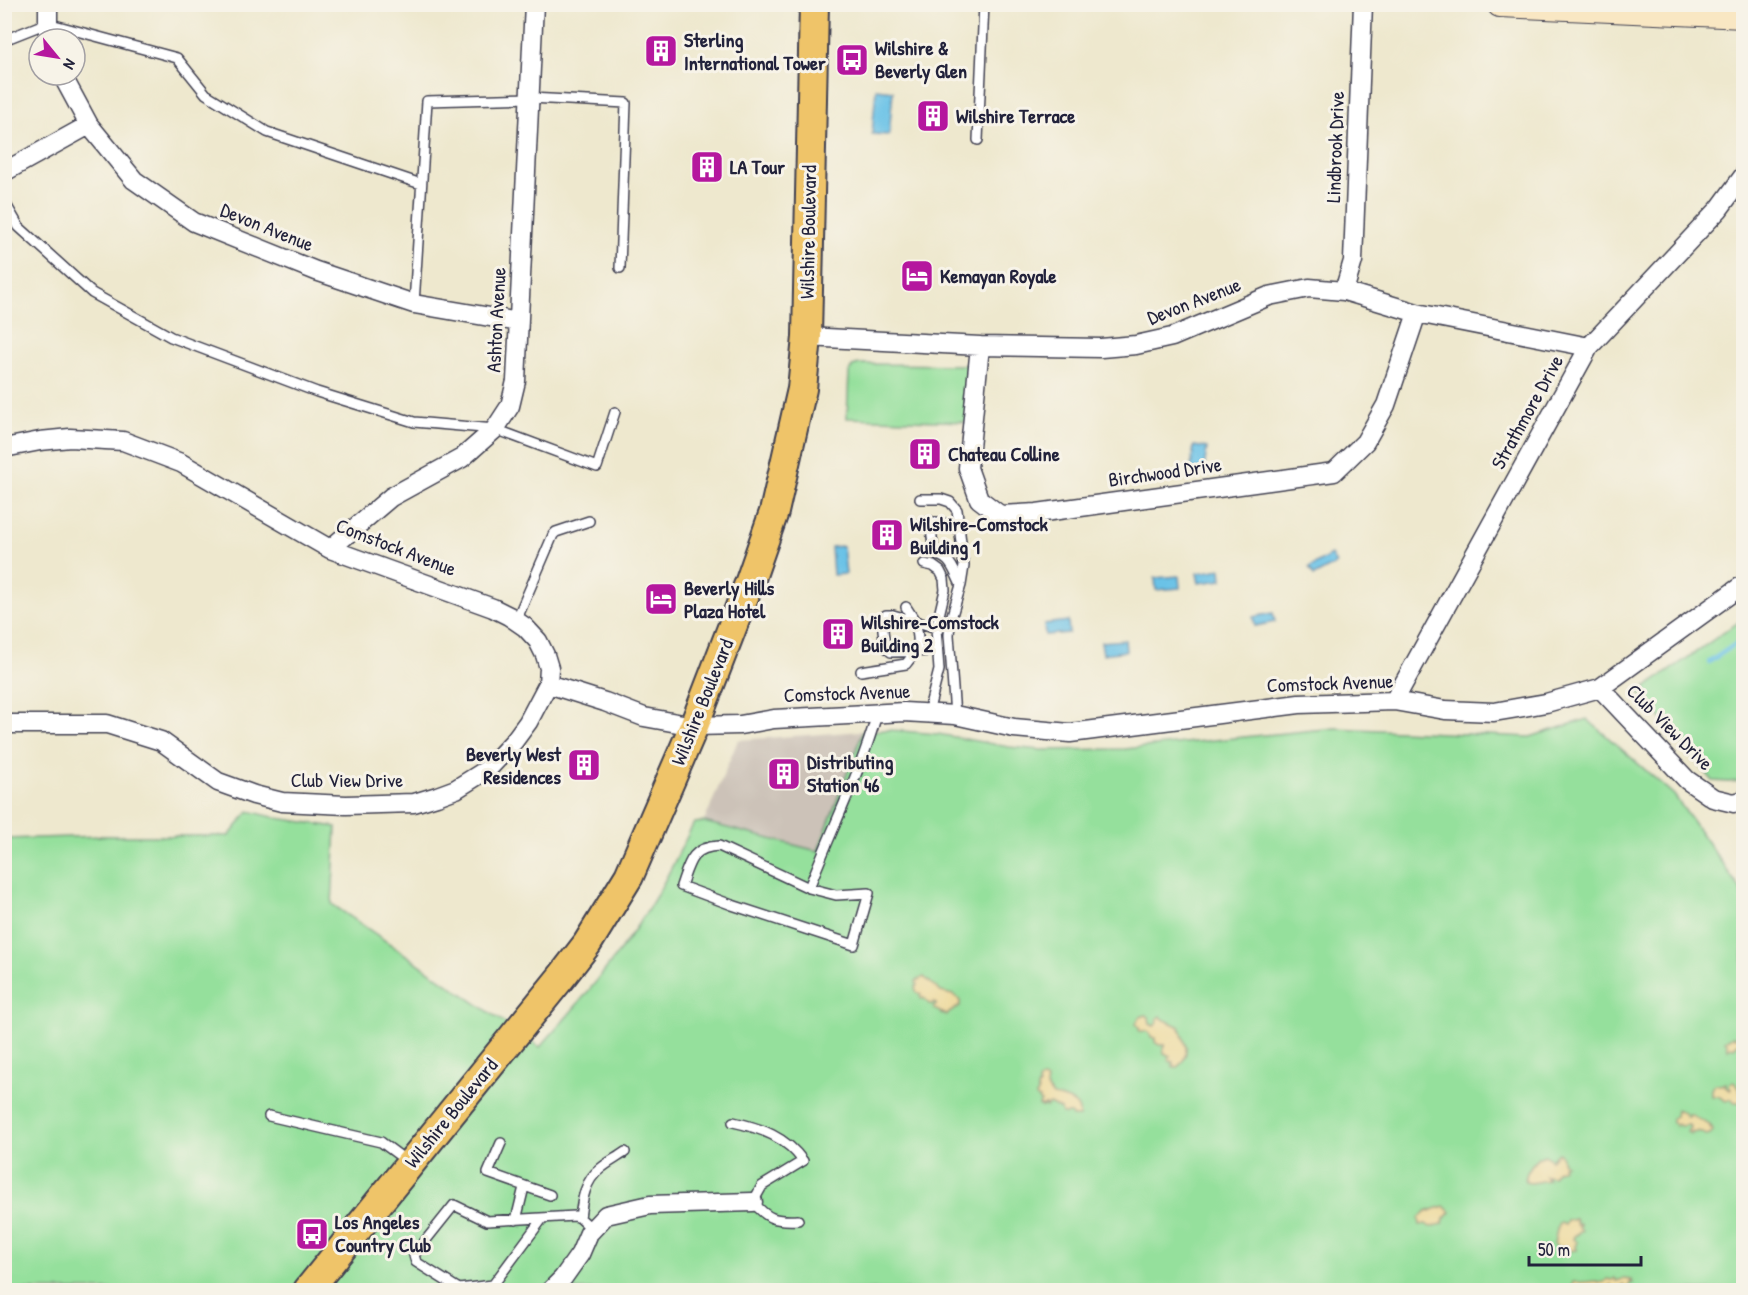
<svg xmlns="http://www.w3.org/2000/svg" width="1748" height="1295" viewBox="0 0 1748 1295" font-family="'Patrick Hand',sans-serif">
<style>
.industrial{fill:#ccc2b8}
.green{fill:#95e09c;stroke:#5c816c;stroke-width:1.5}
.sand{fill:#eeda9e;stroke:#887e6c;stroke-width:1.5}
.water{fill:#6ac2e7;stroke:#467291;stroke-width:1.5}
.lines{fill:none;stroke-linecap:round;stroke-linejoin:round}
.stream{stroke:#6ac2e7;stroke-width:4.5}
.service-casing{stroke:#414051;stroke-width:12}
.minor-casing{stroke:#414051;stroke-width:21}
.secondary-casing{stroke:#414051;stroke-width:28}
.primary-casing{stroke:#414051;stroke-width:32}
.service{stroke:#fff;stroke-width:9}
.minor{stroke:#fff;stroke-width:18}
.secondary{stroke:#f9e7c3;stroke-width:26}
.primary{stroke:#efc469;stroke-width:28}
.labels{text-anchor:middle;stroke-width:6;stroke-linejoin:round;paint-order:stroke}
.poi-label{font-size:20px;font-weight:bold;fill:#22223b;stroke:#f7f3e8;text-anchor:start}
.street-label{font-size:20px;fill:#22223b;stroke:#f7f3e8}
</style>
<rect width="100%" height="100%" fill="#f7f3e8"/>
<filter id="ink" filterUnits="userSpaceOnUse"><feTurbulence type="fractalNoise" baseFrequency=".0167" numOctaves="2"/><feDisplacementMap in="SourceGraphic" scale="12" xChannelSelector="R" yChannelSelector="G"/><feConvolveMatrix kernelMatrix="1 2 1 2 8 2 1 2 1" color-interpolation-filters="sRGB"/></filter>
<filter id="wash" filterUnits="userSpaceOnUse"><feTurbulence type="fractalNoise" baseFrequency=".008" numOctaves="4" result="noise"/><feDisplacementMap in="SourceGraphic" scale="24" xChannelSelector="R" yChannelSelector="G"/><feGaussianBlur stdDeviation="1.35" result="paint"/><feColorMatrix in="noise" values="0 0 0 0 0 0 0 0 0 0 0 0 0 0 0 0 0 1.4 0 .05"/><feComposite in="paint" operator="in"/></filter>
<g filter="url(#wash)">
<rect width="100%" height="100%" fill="#eee8ce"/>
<path class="industrial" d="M863,731l-45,121 -114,-30 34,-82z"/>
<path class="green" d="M859,364l112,1 -3,57 -121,-4 2,-46 4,-6z
M1743,619v162l-15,1 -15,-1 -74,-89z
M1587,719l87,76 69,98v397h-1738v-451l100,-3h124l20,-25 28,7 59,9 -4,77 208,143c44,-49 85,-98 118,-154 13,-23 24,-47 36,-70l10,-1 114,29 45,-120 27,-1 48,4 71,13 32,3 84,-1 210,-21 195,9z"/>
<path class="sand" d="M924,977l17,15 12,3 7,5v6l-14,9 -1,-1h-4l1,-1 -8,-4 -1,-2 3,-2v-2l-2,-1 -1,2h-4l-5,-6 -2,1 -2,-2 1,-3 -5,-2 -1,-5 2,-2 -1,-4z
M1146,1015l3,2 1,7 4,2 4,-4 -2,-2 5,-4 2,3 17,8c1,7 5,13 6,20 1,9 -4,19 -12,21l-2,-2 2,-1 -1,-3 -4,-1 -1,-3 2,-2 -6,-3 -1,-5 2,-3h-6l-4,-3v-4h-4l-1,-4 -4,-3h-7v-4l-3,-3c2,-6 3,-7 10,-9z
M1737,1035l5,2 1,6 -6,1 -3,3 -3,-1 -3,3 -1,-6 -2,-2 8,-5 2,2z
M1041,1079l6,1 -1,6 7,10c12,2 29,6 26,21h-7l-1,-3h-9l-1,-4 -12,-6 -3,3 -1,-2 -3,2 -3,-2 2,-3 -2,-1 1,-2 -3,-1 -1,-2 2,-3 -1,-6 2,-1 -1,-4z
M1732,1082l3,1 2,4h2l2,6 2,-1v12l-2,1 -1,-3h-6l-2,-3 -6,2 -8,-5h-6v-7l3,-5 5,1 6,-2 -1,4 5,3 1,-1 -2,-2v-2z
M1676,1110l8,3 2,4h2v-3h3c6,5 11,7 19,11v3l2,-1 1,4 -3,3 -4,1 -8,-4 -4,2 -3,-2v3l-4,-2 3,-5 -1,-2 -9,1 -2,-2 -2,2 -1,-3h-3v-5l3,-2z
M1558,1153h2l2,5v3l3,3 -3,1 1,3 -6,3 -4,6 -8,-1 3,4 -17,3 -6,-1c0,-10 10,-25 20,-27l6,5z
M1444,1206l6,6 -6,7 -1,5 -13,3 -4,-3 -6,1 -1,-7 7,-6z
M1575,1219l2,6 3,-1 -1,4 3,2 -5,5 -3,1 -1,3 4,3 -2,4 1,4 -10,1 -3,-4 -2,3 -7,-6 4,-19 3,-2 4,2 2,-4z
M1615,1278l1,3 7,-2 9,1 -1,1 2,2h-3l-2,6 -4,1v-5h-2l-2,5h-5l-4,-5 -2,1 1,3 -4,1h-10l-4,-3 -2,1v2h-16l-3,-1 2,-7c8,1 16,-1 24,-1l1,2 6,-1 3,-3 5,1z"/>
<path class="water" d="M876,89l17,2 -4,44 -17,-1z
M1194,446l13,2 -3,21 -13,-1z
M843,546l3,28 -13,1 -2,-28z
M1331,555l5,9 -22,12 -5,-8z
M1221,569l1,11 -23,3 -2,-10z
M1179,576l1,12 -24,2 -1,-12z
M1273,613l2,9 -20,4 -2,-9z
M1068,621l1,12 -24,2 -1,-11z
M1125,640l1,11 -23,3 -2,-12z"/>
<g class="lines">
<path class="stream" d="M1709,662l28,-19 7,-7"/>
</g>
</g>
<g filter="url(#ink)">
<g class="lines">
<defs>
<path id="service" d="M4,40l43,-17 130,35 29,36 61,38 154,52
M978,140l6,-136
M4,201l15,26 73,66 79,44 146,55 97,30 81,7 102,38 18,-55
M414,304l13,-203 103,-3 96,5 -6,165
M920,499h21l9,3 7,8 7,56 -3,19 -11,37 -1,13 6,80
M930,521l4,32
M923,522c14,-1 24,0 36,8
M927,551c25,8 23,11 34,34
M924,564l9,2 7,5 4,8 1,11 -9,38 3,42 -11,43
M906,607l9,14 24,8
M516,621l37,-86 3,-3 33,-11
M861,671l45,-7c15,-18 14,-21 9,-43l-22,-6h-7l-4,7 3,24 6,6 46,-1
M809,888l-90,-42c-28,1 -30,17 -38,40l51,19 122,40 15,-52 -33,2 -27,-7c22,-58 51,-114 68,-174
M269,1116l112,26 27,20
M733,1122c28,6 53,15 70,39l-41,25 -9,16c15,18 23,19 45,18
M501,1143l-13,30 62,22
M580,1218c2,-18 5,-38 20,-49 8,-7 17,-11 25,-17
M542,1219l-49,66 -34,4 -43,-27 -2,-7 40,-50 33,16 88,-5 5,2 12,11
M516,1220l8,-33"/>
<path id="minor" d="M48,4v29l2,6
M62,75l27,50 45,55 60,42 122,49 98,33 105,18
M4,172l85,-47
M1344,291l9,-30 10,-257
M807,337l173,9 121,2 35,-3 36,-8 97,-41 40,-8 35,3 73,22 172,34
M980,346l-12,122 11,31 21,16 37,-2 297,-41 31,-30 21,-37 31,-92
M4,448l36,-7 30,-3 53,3 58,22 149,86 163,59 16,8 16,11 13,14 7,14 4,13 -1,16 -20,38 -14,19 -26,28 -32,20 -19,7 -23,7 -68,2 -64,-3 -28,-7 -36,-13 -57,-41 -54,-17h-103
M330,549l61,-52 71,-39 33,-29 15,-23 6,-25 18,-377
M548,684l57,18 39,15 50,9 46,-1 34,-6 130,-7 51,3 59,13 56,5 229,-29 95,-3 51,9 49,2 52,-9 54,-15 144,-104
M1600,688l87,92 26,18 21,5 10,-3
M1394,701l195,-354 130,-138 25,-34
M551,1290l12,-12 17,-24 9,-21 17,-18 44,-10 103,-3"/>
<path id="secondary" d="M1500,4l244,11"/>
<path id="primary" d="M308,1290l255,-315 24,-31 42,-68 65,-150 56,-145 24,-69 28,-123 5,-52 7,-333"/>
</defs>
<use href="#service" class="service-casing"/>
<use href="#minor" class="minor-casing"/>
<use href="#secondary" class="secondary-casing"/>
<use href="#primary" class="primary-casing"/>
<use href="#service" class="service"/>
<use href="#minor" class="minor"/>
<use href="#secondary" class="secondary"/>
<use href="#primary" class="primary"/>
</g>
</g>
<defs>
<symbol id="building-square" viewBox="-11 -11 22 22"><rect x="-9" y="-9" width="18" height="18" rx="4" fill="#b5179e" stroke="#f7f3e8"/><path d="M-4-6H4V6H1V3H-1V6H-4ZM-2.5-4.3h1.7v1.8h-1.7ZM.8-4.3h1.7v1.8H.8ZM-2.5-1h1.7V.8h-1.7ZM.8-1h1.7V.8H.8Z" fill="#fff"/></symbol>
<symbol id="bus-square" viewBox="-11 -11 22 22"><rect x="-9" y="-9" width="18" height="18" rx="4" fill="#b5179e" stroke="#f7f3e8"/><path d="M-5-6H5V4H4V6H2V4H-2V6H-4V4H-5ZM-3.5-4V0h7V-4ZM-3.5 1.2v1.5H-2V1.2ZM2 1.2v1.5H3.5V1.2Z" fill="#fff"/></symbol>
<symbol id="hotel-square" viewBox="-11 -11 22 22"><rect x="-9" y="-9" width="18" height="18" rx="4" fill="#b5179e" stroke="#f7f3e8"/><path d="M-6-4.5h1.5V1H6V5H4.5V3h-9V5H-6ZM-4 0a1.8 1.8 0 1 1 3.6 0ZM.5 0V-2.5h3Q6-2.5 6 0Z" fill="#fff"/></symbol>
</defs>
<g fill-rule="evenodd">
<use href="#building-square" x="642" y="32" width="38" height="38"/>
<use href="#bus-square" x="833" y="41" width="38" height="38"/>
<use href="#building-square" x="914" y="97" width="38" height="38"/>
<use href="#building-square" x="688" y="148" width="38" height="38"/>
<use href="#hotel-square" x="898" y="257" width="38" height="38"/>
<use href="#building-square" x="906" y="435" width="38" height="38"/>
<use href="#building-square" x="868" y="516" width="38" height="38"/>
<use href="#hotel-square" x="642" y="580" width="38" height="38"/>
<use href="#building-square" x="819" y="615" width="38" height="38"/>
<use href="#building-square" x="565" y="746" width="38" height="38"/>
<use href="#building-square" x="765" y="755" width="38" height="38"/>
<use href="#bus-square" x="293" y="1215" width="38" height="38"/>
</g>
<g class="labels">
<g class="poi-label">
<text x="684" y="47">Sterling<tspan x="684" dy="23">International Tower</tspan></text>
<text x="875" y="55">Wilshire &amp;<tspan x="875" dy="23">Beverly Glen</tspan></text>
<text x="956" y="123">Wilshire Terrace</text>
<text x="730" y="174">LA Tour</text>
<text x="940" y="283">Kemayan Royale</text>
<text x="948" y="461">Chateau Colline</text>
<text x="910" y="531">Wilshire-Comstock<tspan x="910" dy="23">Building 1</tspan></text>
<text x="684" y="595">Beverly Hills<tspan x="684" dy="23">Plaza Hotel</tspan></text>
<text x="861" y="629">Wilshire-Comstock<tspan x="861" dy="23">Building 2</tspan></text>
<text x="561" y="761" text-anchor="end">Beverly West<tspan x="561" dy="23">Residences</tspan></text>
<text x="807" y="769">Distributing<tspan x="807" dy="23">Station 46</tspan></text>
<text x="335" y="1229">Los Angeles<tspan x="335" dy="23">Country Club</tspan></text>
</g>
<g class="street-label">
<text transform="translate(1335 147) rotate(-88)" y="7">Lindbrook Drive</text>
<text transform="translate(267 227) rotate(22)" y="7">Devon Avenue</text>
<text transform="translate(808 232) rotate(-89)" y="7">Wilshire Boulevard</text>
<text transform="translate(1194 301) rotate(-21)" y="7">Devon Avenue</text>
<text transform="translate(496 320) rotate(-87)" y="7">Ashton Avenue</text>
<text transform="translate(1527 412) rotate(-61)" y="7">Strathmore Drive</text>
<text transform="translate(1165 472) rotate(-8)" y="7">Birchwood Drive</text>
<text transform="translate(396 547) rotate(21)" y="7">Comstock Avenue</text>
<text transform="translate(1330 683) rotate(-2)" y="7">Comstock Avenue</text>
<text transform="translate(847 693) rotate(-2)" y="7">Comstock Avenue</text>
<text transform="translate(702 702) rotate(-68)" y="7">Wilshire Boulevard</text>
<text transform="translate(1670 727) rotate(45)" y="7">Club View Drive</text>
<text x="347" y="787">Club View Drive</text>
<text transform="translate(451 1113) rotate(-51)" y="7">Wilshire Boulevard</text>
</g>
</g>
<rect width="1748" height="1295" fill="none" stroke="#f7f3e8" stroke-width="24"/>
<g transform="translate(57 57) rotate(120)"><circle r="28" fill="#f7f3e8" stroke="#a29fa3" stroke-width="1.5"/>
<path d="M0-4.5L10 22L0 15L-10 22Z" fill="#b5179e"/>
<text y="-9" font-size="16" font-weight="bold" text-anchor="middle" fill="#22223b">N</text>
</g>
<path d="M1529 1256v9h112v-9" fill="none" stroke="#22223b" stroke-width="3"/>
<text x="1538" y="1256" font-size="18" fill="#22223b" stroke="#f7f3e8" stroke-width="4.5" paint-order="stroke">50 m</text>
</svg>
